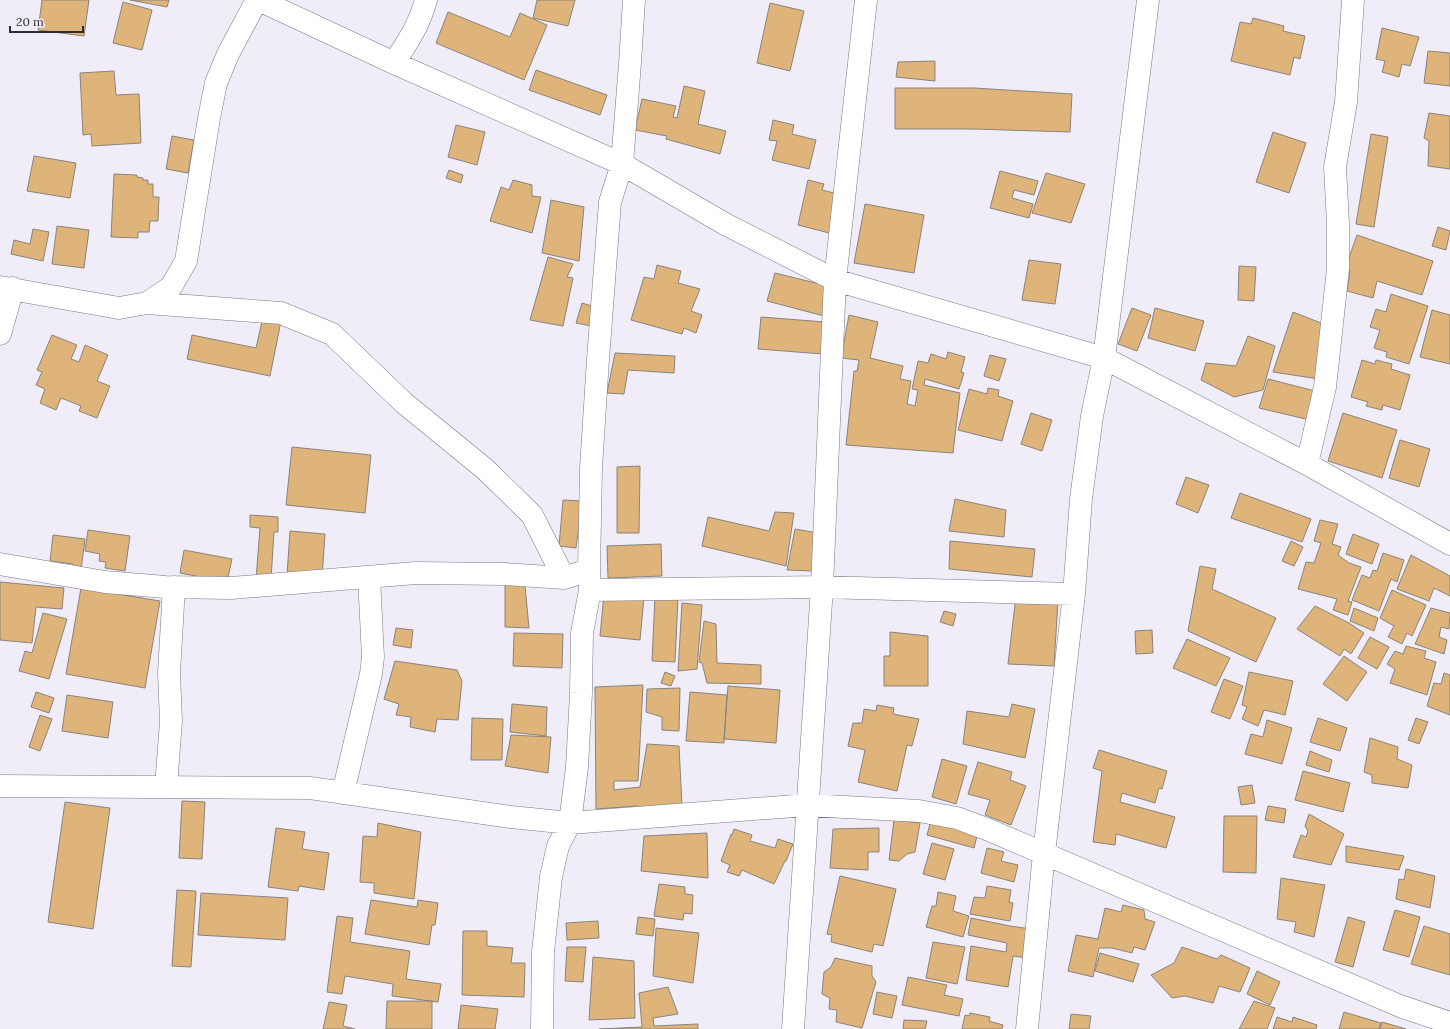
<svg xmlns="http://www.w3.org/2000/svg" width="1450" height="1029" viewBox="0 0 1450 1029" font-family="Lora,serif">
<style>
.building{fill:#deb47b;stroke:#8a837a}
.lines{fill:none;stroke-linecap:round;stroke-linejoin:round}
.minor-casing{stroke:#7a7882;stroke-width:23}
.minor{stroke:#fff;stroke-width:22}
</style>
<rect width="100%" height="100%" fill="#f0edf9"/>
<path class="building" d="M42,0h47l-5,36 -46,-6z
M130,0h39l-2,7z
M537,0h38l-7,26 -35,-8z
M123,2l29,8 -10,40 -29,-7z
M770,3l34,8 -14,60 -33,-8z
M448,12l62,25 10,-24 27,12 -23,55 -88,-37z
M1253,18l31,8 -1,5 22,5 -5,23 -6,-2 -4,18 -59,-14 9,-39 11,2z
M1382,28l37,9 -9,29 -8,-2 -3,13 -17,-5 3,-11 -9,-2z
M1428,51l22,2v33l-26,-3z
M935,61v20l-39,-4 2,-15z
M536,70l71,25 -7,20 -71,-25z
M114,71l2,24 23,-1 2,49 -49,3 -1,-12 -8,1 -3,-62z
M684,86l21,5 -7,33 28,7 -6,23 -54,-15 1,-3 -32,-6 7,-31 34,7 -3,11 4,1z
M895,88h79l98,6 -2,38 -96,-3h-79z
M1429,113l21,3v53l-22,-3 1,-25 -5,-3z
M773,120l21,5 -2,9 24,6 -7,29 -37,-9 5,-19 -8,-1z
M456,125l29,7 -8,33 -29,-8z
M1273,132l33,11 -17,50 -33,-11z
M1371,134l17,3 -14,90 -18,-3z
M172,136l22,4 -6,33 -22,-4z
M34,156l42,7 -6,35 -43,-7z
M449,170l14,5 -2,8 -15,-5z
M1000,171l38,10 -4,14 -20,-5 -2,8 21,6 -4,14 -39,-10z
M1046,173l39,11 -14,39 -39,-10z
M114,174l23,1v2l6,1v2h5v4h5v13h6l-1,24h-8l-1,11h-11v6l-27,-1z
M513,180l19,5v11l9,1 -9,36 -42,-12 11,-34 8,3z
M808,180l16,4 -2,6 20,5 -9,39 -35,-9z
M551,200l33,7 -5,54 -37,-8z
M865,204l59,11 -10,58 -60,-10z
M57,226l32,4 -5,38 -32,-4z
M1438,227l12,4 -4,19 -14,-4z
M33,229l16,3 -6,29 -32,-7 3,-14 16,4z
M1357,235l76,26 -11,34 -45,-14 -4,17 -26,-7 3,-20 -5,-2z
M548,257l25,7 -6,13 6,1 -10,48 -33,-6z
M1029,260l32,4 -6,40 -33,-4z
M657,265l24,6 -3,12 22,6 -9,22 11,4 -6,18 -12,-5 -2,6 -51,-14 13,-43 10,2z
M1239,266l17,1 -2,34 -16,-1z
M775,273l57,14 -8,29 -57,-15z
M1391,294l37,12 -19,58 -23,-7 1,-5 -13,-4 6,-18 -10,-3 6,-18 10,3z
M582,303l13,4 -4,19 -15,-3z
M1132,308l19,7 -14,36 -19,-7z
M1155,308l49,13 -9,30 -47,-13z
M1432,310l18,5v49l-30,-7z
M1293,312l33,13 -7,54 -46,-7z
M849,315l29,7 -8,36 33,8 -3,13 11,2 -4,23 8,2 3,-16 -6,-1 6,-28 10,2 3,-9 15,5 2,-7 17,5 -4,15 3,1 -5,16 -34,-10 -1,6 36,8 -7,60 -107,-8 8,-74h3l2,-11 -18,-2z
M263,317l18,4 -11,55 -83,-17 5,-24 64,13z
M761,317l64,5 -2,32 -65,-5z
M52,335l25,10 -6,14 8,3 6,-17 23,10 -11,26 13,5 -13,32 -18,-7 2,-5 -20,-8 -5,12 -16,-7 5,-14 -9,-4 6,-13 -5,-2z
M1248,336l27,10 -12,44 -29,7 -33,-17 5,-17 30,3z
M615,353l60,3 -1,17 -46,-3 -4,24 -17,-1z
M990,355l16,4 -7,22 -15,-5z
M1362,360l13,4 1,-4 16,4 -1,5 19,6 -10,35 -17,-5 -1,5 -16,-4 2,-4 -17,-5z
M1268,379l47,12 -5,29 -51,-12z
M988,388l11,2 -1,6 15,5 -11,40 -44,-11 11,-41 18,5z
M1031,413l21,7 -10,31 -21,-7z
M1343,413l54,17 -15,48 -54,-17z
M1400,440l30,9 -11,38 -30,-9z
M292,447l79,8 -6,58 -79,-8z
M640,466l-1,67h-22v-66z
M1186,477l23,8 -11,28 -22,-9z
M1240,493l71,26 -9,23 -71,-24z
M955,499l51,11 -2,27 -55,-6z
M563,500l19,1 -6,47 -17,-2z
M775,512l19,1 -8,53 -84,-20 6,-29 61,14z
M250,515l28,2v15h-4l-3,47h-15l4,-51 -10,-1z
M1320,520l18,4 -6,20 9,3 -3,8 11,8 12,4 -13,34 4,1 -4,13 -15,-5 4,-11 -39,-10 8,-27 8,1 7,-20 -7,-2z
M795,529l23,4 -5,38 -26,-1z
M88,530l42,6 -5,35 -20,-3 1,-6 -7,-1 1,-7 -15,-3z
M290,531l35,3 -3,44 -35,-3z
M1353,534l26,10 -7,20 -26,-10z
M53,535l32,4 -4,31 -9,-1 1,-5 -23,-3z
M950,541l85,8 -3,28 -83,-8z
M1291,541l12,6 -9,19 -12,-5z
M661,544l1,32 -54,2 -1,-32z
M184,550l48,9 -5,23 -47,-9z
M1383,553l21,7 -7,22 -6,-3 -12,32 -27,-11 10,-25 8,3 3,-8 4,1z
M1411,555l39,21v20l-16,-8 -5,13 -32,-12z
M1200,566l16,3 -4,20 64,29 -20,44 -68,-31z
M0,582l64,6 -2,21 -26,-2 -4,36 -32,-3z
M505,584l20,2 4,42 -24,-1z
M81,588l79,13 -15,87 -79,-14z
M1392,590l34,15 -14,31 -5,-3 -5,11 -14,-7 6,-11 -14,-8z
M604,594l40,3 -4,43 -40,-4z
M655,596l23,1 -3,65 -23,-1z
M1016,596l42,4 -4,66 -46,-2z
M682,603l20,2 -5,64 -19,2z
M1315,606l34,17 15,10 -13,21 -7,-5 -4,7 -43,-27z
M1354,608l24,10 -4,13 -24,-10z
M1431,608l19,5 -1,16 -8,-2 -2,10 8,3 -3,14 -29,-10z
M944,611l12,3 -3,12 -13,-4z
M43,613l24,6 -18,60 -30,-8 6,-20 7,2z
M704,621l12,3 1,39 44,2v19l-54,-1 -5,-20 -3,-1z
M396,628l17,2 -2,18 -18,-3z
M1152,630l1,23 -17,1 -1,-23z
M890,632l38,4v50h-44v-30h6z
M514,633l49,1 -1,34 -49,-2z
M1370,637l19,10 -12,22 -19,-11z
M1187,639l43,19 -14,28 -43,-18z
M1406,646l20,5 -2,7 12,4 -9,33 -37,-12 5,-14 -8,-5 8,-13 8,3z
M1344,656l23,16 -20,29 -24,-17z
M395,661l62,9 5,11 -4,39 -21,-1 -2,13 -25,-5 1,-10 -15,-2 3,-11 -15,-5z
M665,672l10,4 -4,10 -10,-3z
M1249,672l44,9 -8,34 -21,-5 -6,16 -16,-7 5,-12 -5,-2z
M1444,673l6,2v40l-23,-9 7,-23 7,1z
M1224,679l19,7 -13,33 -19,-7z
M643,685l-5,96h-24v9l26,-3 7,-43 32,2 3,60 -45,3v-3l-41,3 -1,-122z
M728,686l52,4 -4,53 -52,-4z
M680,688l-1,43 -17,-1v-13l-16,-5 1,-23z
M36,692l18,6 -5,15 -18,-6z
M690,692l37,3 -3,48 -38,-2z
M67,695l46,7 -5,36 -46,-7z
M512,704l35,3 -1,29 -36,-4z
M1012,704l23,5 -10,49 -62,-14 4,-33 42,6z
M877,705l17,3 -1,6 26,5 -7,27 -5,-1 -10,46 -39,-9 7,-32 -17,-4 5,-23h9l2,-14 12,2z
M40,715l12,4 -12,32 -11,-4z
M472,718l31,1 -1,41h-31z
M1318,718l29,10 -7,23 -30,-9z
M1416,718l12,4 -9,22 -11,-4z
M1267,720l25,8 -10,36 -37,-10 6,-20 12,3z
M511,735l40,2 -3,36 -43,-7z
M1370,738l28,9 -1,12 15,6 -4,23 -36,-5v-8l-8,-3z
M1099,750l68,21 -5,18 -3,-1 -4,15 -33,-10 -2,9 55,15 -9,31 -50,-14 -1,11 -22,-3 9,-71 -9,-3z
M1310,751l22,9 -3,12 -23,-7z
M942,759l25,7 -11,38 -24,-7z
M978,762l34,10 -2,8 16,6 -15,39 -26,-10 5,-15 -22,-6z
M1303,771l47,12 -7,29 -48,-12z
M1252,785l3,18 -14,2 -3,-18z
M182,801l23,1 -3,57 -23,-1z
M65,802l45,6 -17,121 -45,-7z
M1268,806l18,3 -2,14 -19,-3z
M1309,814l35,20 -13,31 -38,-8 8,-22 5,2 2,-6 -3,-5z
M1224,816h33l-1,57 -33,-1z
M894,820l26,3 -5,29 -8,2 -8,7 -10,-1z
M931,820l47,12 -4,16 -47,-13z
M378,823l43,9 -7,67 -40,-6v-10l-14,-1 3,-46 14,1z
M276,828l29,4 -3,17 27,4 -5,37 -25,-4 -1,5 -30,-4z
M879,828v24h-11v18l-38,-2 3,-39z
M734,829l18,6 -2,6 25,7 3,-9 15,5 -7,17h-1l-11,23 -32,-14 -3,6 -12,-4 3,-7 -9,-4 10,-27 1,1z
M707,833l1,45 -67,-7 3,-35z
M932,843l22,6 -9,31 -22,-6z
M1346,846l58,10 -5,14 -53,-8z
M987,848l17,4 -3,9 17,4 -4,17 -33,-9z
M1406,869l29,7 -5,32 -34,-9 3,-20 5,1z
M840,876l56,13 -13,57 -9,-2 -2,8 -41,-10 1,-7 -5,-1z
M1281,878l44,7 -11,52 -20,-5 2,-10 -19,-3z
M659,884l26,3v7l8,1 -1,19 -8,-1 -1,7 -29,-4z
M987,886l24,4 -2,12 4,1 -3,18 -40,-7 4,-17 11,1z
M177,890l19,1 -5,76 -19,-1z
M938,892l18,4 -3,15 16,5 -6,21 -37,-10 6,-21h4z
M201,893l87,5 -3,42 -87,-5z
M371,900l46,7 1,-7 20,3 -3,22h-3l-3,20 -64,-11z
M1123,905l21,5 1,9 10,3 -10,28 -11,-3 -2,6 -20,-5h-13l-6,29 -25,-6 8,-36 22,4 7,-31 16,4z
M1395,910l25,7 -11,40 -26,-7z
M337,916l16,2 -3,24 60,9 -4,28 35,5 -3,18 -46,-6 1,-12 -48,-8 -3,18 -15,-2z
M638,917l17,2 -2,17 -17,-2z
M1348,917l17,5 -12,45 -18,-5z
M971,918l39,8 21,3 -4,29 -14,-2 -5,31 -42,-7 5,-34 35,6 1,-9 -39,-8z
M598,921l1,17 -32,2 -1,-17z
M1424,926l26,8v41l-39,-11z
M656,928l43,5 -6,50 -40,-7z
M463,931h24v15l26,2 -2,15h14l-1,34 -62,-2z
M933,942l32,5 -8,37 -31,-6z
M567,947h19l-3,35 -18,-1z
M1182,947l35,12 4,-4 29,13 -10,24 -21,-6 -6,17 -28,-7 -13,2 -21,-23 23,-12z
M1100,953l39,11 -6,18 -38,-11z
M593,957l41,4 1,57 -46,2z
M835,958l37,8v10l4,6 -14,46 -26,-6 1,-12 -8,-1 1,-11 -8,-4 2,-22 7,-5z
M1257,971l23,11 -10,23 -23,-11z
M908,977l39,8 -3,10 19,4 -4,17 -57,-11z
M668,987l10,27 -25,4 1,8 44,-2v5h-99l43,-2 -3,-34z
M877,992l20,4 -5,22 -19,-4z
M387,1001h45v28h-46z
M1254,1001l21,7 -8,21h-28z
M329,1002l18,3 -4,21 12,3h-32z
M461,1005l37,4 -3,20h-37z
M1344,1012l37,11 -2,6h-40z
M970,1013l20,4 -1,4 14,4 -1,4h-40l3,-14 4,1z
M1071,1014l20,2 -2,13h-20z
M1277,1017l15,5 1,-5 24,8 -1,4h-43z
M904,1020l23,1 -2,8h-22z
M1382,1022l24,7h-26z"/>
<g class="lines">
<defs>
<path id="minor" d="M259,0l135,63 228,101 103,60 110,56 269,78 203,106 143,80
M394,63c14,-22 25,-37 32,-63
M0,287l119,21 28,-5 24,-16 15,-26 23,-143 7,-35 12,-29 29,-54
M147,303l134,10 51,21 72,69 81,66 47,46 32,63
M0,334l13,-46
M1307,464l18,-77 13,-118v-46l-3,-56 11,-65 7,-102
M0,564l105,18 60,5 66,1 185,-15 88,1 60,4 25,-8
M590,590l232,-3 252,7
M0,786l310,2 201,29 59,6 238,-18 111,6 38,7 32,12 411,176 50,17
M166,787l5,-66 -2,-48 5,-86
M343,793l28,-119 2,-17 -4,-80
M542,1029l1,-77 8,-75 7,-31 12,-23 7,-56 4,-74 1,-60 8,-43 -1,-20 2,-102 7,-109 12,-157 12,-38 8,-101 4,-63
M793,1029l29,-442 13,-307 31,-280
M1027,1029l17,-176 30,-259 7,-95 11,-83 12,-58 44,-358"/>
</defs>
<use href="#minor" class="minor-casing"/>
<use href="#minor" class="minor"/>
</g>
<path d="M10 26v6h73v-6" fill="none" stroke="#2d2c30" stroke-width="2"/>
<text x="16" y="26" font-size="12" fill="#2d2c30" stroke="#f0edf9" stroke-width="3" paint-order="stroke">20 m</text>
</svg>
